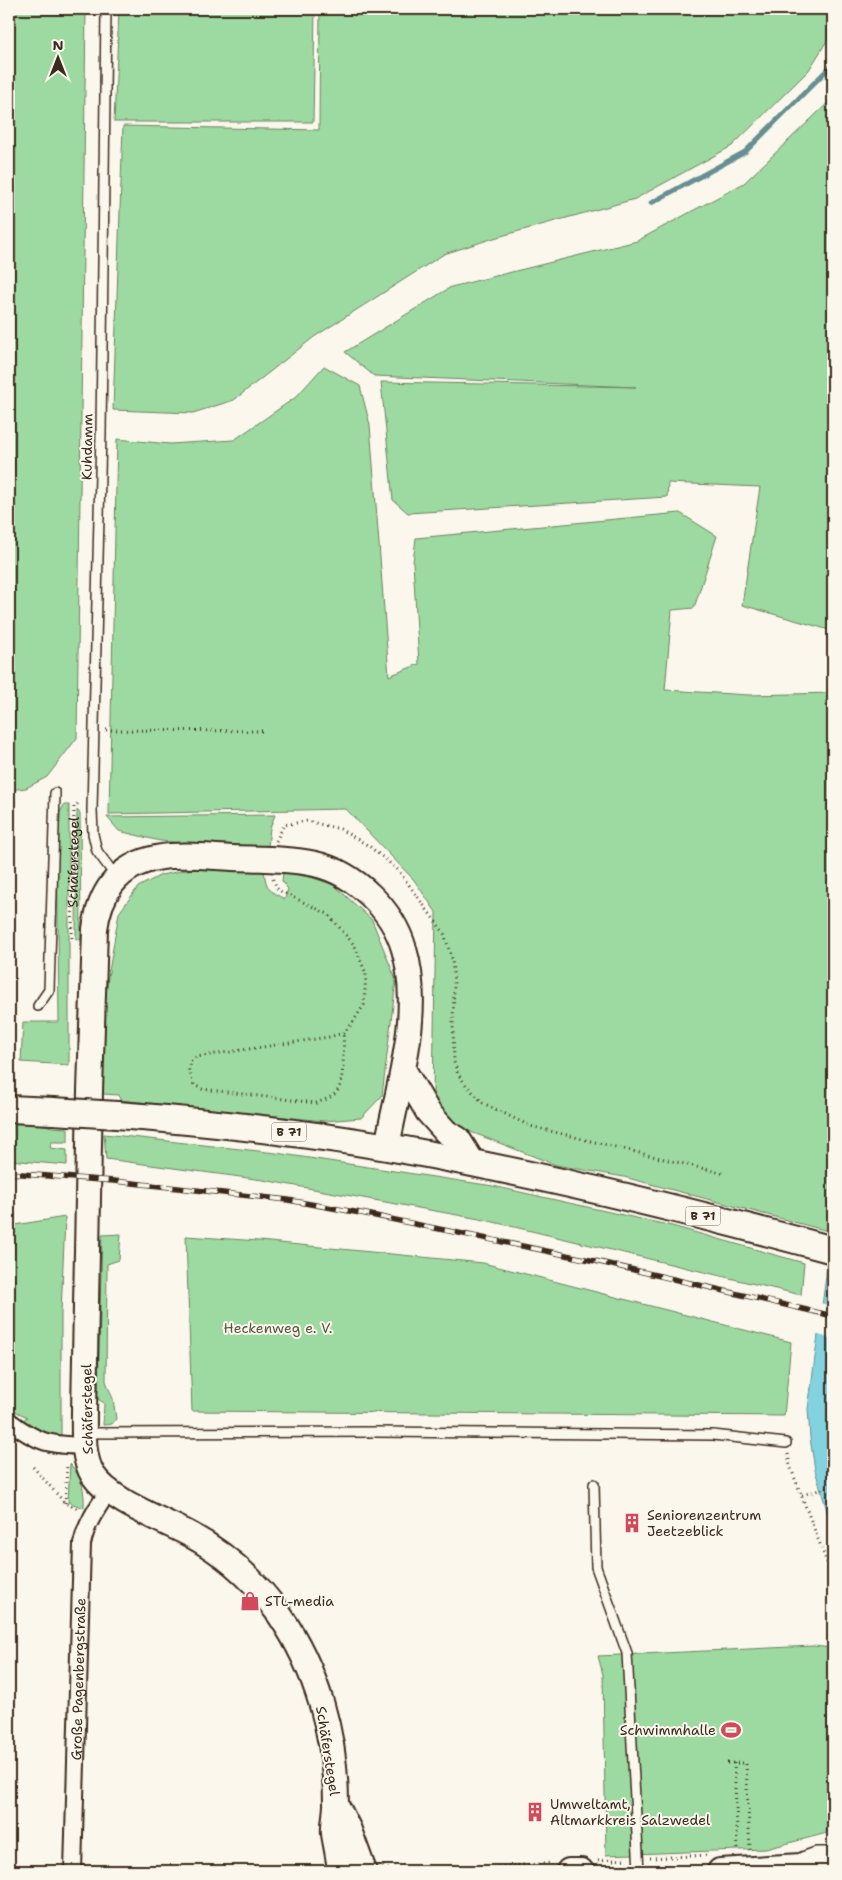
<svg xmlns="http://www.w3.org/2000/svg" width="842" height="1880" viewBox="0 0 842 1880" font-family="'Shantell Sans',sans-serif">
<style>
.green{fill:#9ddaa1;stroke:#6c8260}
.water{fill:#83d2df;stroke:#668f92}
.pier{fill:#fbf7ec}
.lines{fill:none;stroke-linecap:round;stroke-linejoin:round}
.stream{stroke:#668f92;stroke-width:5}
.lane-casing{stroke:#3b2a1e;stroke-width:12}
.street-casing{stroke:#3b2a1e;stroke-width:20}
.secondary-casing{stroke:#3b2a1e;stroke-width:28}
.primary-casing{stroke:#3b2a1e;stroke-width:30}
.path{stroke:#3b2a1e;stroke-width:3;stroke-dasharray:1 4;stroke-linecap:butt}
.lane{stroke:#fbf7ec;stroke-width:9}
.street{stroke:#fbf7ec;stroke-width:16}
.secondary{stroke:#fbf7ec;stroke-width:24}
.primary{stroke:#fbf7ec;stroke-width:26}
.rail-casing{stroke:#3b2a1e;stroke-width:5.5}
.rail{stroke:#fbf7ec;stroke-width:4;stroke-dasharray:11;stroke-linecap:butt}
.primary-bridge-casing{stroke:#3b2a1e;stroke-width:30;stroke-linecap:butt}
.primary-bridge{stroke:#fbf7ec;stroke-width:26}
.labels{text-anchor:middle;stroke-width:4;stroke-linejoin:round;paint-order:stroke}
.shield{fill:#fbf7ec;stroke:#75685c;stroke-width:1}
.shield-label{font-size:12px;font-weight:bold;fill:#3b2a1e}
.street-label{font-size:14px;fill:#3b2a1e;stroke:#fbf7ec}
.park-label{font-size:14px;fill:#54563f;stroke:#fbf7ec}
.poi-label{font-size:14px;fill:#3b2a1e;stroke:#fbf7ec;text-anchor:start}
</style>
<rect width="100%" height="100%" fill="#fbf7ec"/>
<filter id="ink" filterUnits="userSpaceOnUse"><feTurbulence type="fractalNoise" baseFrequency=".02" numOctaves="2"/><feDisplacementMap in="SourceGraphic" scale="10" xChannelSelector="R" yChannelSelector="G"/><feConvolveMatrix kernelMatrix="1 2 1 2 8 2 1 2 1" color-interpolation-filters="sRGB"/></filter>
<g filter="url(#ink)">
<path class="green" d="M9,9h77l-9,729 -30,39 -21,11 -17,2z
M119,9h196l-2,113h-199z
M320,9h512l1,22 -24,39 -77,76 -97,53 -141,39 -50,16 -130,83 -80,63 -41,13 -80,-3 10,-284 196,4z
M833,98v533l-91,-26 18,-118 -92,-4 -1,14 -259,16 -15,-13 -12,-118 255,5 -262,-11 -29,-24 106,-65 186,-46 107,-58z
M324,366l36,20 10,39 19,251 30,-12 -6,-102 3,-24 264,-25 37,23 -23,72 -22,2 -7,80 84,5 84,-2v491l-5,47 -204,-54 -68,-12 -85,-33 -30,-19 -8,-19 3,-182 -22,-32 -68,-71 -237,5 8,-375 53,5 64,-4 62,-43z
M64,805h5v260l-48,-3 2,-40h36l-2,-204z
M77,810l3,3 1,127 -5,-1z
M275,815l-5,13 -2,18 -34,1 -74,-6 -41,-10 -12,-14z
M201,867l63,3c2,18 4,21 21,29l3,-10 -6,-8 1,-9 27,5 24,8 38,35 24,60 -14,116 -21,22 -37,3 -204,-21 -1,-5 -17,-1 2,-83 4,-34 11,-64 19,-26 23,-12z
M9,1122l32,2 11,3 16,1v14h-17l-1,6 17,2v15l-58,-5z
M104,1134l172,19 217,33 179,40 132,37 -3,32 -316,-75 -222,-40 -157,-21z
M65,1217l-4,96v122c-14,0 -26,-7 -39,-14l5,-4 -18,-9v-182z
M121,1234l-2,26 -12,4 -1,117 7,18 3,20 -4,5 -9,1 1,-22 -9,-6 -1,-7h4l4,-155z
M186,1236l73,5 224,22 308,79 -7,74 -592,-5z
M70,1464c12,13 15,27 14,44l-16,-6z
M813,1646l20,2v181l-7,1 1,3 -61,16 -160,6 -3,-180 -5,-19z"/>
<path class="water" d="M833,1184v347l-18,-61 -5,-32 -2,-29 18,-133z"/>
<path class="pier" d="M819,1303l14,3v33l-18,-5z"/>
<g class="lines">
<path class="stream" d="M651,203l94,-51 88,-88"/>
<defs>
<path id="lane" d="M106,9l-5,424 -9,377 1,24 4,17 20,27
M38,1006l11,-16 6,-197
M85,1433l292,-1 336,3 73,8
M594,1484l2,83 31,86 12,218
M802,1857l14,-5h17"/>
<g id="street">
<path d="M9,1421c29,22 40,24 76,25"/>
<path id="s2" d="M73,1871l9,-327c4,-20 15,-36 26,-52"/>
</g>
<path id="secondary" d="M403,1069l25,43 18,20 12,7 15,24
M339,1810l10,20 15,41
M340,1871c-1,-12 -4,-25 -6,-37 -1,-10 2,-20 2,-30 0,-67 -19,-135 -57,-190 -23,-33 -55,-61 -90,-80 -28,-15 -79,-33 -96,-59 -11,-18 -9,-42 -9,-63l6,-321 5,-162c2,-16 7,-32 17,-45 29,-37 79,-28 120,-26 27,1 56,0 83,6 40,9 78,46 89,85 19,63 -6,136 -17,198
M569,1871h12
M720,1871l113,-7"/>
<path id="primary" d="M9,1109l44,2
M117,1115c106,8 211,20 315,40 135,26 269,59 401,95"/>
</defs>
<use href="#lane" class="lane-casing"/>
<use href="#street" class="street-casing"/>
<use href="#secondary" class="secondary-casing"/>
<use href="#primary" class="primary-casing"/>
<g class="path">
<path d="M106,730l159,1"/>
<path d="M276,841l8,-16 23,-4 33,8 29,17 29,24 46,63 8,26 2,24 -1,41 1,38 4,12 8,11 17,18 47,23 195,48"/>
<path d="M273,879l5,11 50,24 27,32 11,28 -2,31 -13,20 -8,8 -14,4 -133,20 -5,4 -2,9 5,15 8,4 114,14c8,-3 19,-6 23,-15 5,-11 5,-43 4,-55"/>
<path id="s1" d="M72,938l2,-131 6,-5"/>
<path d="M788,1454l2,12 43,112"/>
<path d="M33,1467l32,36 13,6"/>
<path d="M802,1495l31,-9"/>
<path d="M65,1503l2,-37"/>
<path d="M727,1763h19l4,87"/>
<path d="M734,1763l4,87"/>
<path d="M650,1858l59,-3"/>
<path d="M598,1861l29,-2"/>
<path d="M383,1866l8,5"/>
<path d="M407,1866v5"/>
<path d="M210,1867v4"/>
<path d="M438,1871l114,-8"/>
</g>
<use href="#lane" class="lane"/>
<use href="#street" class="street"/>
<use href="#secondary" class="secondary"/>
<use href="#primary" class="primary"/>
<defs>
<path id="rail" d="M9,1173l105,8 174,19 78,14 229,47 238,55"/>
</defs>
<use href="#rail" class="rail-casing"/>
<use href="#rail" class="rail"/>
<defs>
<path id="primary-bridge" d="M53,1111l64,4"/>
</defs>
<use href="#primary-bridge" class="primary-bridge-casing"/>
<use href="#primary-bridge" class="primary-bridge"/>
</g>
</g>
<defs>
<symbol id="building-bare" viewBox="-9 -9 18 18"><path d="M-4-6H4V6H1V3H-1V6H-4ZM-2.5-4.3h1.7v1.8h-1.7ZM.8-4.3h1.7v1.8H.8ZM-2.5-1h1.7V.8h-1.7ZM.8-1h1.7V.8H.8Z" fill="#d1495b" stroke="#fbf7ec" stroke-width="2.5" paint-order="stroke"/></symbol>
<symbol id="shop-bare" viewBox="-9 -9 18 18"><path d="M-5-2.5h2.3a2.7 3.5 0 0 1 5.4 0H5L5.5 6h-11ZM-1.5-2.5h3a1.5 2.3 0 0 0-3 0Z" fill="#d1495b" stroke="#fbf7ec" stroke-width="2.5" paint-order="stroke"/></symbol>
<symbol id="stadium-bare" viewBox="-9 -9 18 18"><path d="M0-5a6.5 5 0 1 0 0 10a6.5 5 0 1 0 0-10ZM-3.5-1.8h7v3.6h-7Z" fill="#d1495b" stroke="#fbf7ec" stroke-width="2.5" paint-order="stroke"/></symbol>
</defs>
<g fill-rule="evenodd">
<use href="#building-bare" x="618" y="1509" width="28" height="28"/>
<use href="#shop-bare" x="236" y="1587" width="28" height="28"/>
<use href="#stadium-bare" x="717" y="1716" width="28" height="28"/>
<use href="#building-bare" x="521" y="1798" width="28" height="28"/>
</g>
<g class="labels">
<g class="shield">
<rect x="271.5" y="1122.5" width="35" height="19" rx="4"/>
<rect x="685.5" y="1206.5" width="35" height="19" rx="4"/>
</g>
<g class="shield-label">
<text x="289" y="1136">B 71</text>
<text x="703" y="1220">B 71</text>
</g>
<g class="street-label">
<text transform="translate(87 447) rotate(-89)" y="5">Kuhdamm</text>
<text dy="5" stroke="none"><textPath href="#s1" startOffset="76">Schäferstegel</textPath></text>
<text transform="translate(87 1409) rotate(-91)" y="5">Schäferstegel</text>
<text dy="5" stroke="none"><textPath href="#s2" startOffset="192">Große Pagenbergstraße</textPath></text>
<text transform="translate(328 1751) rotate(81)" y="5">Schäferstegel</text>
</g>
<g class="park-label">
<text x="278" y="1333">Heckenweg e. V.</text>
</g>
<g class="poi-label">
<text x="647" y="1520">Seniorenzentrum<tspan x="647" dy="16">Jeetzeblick</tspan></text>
<text x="265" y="1606">STL-media</text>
<text x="716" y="1735" text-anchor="end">Schwimmhalle</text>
<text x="550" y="1809">Umweltamt,<tspan x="550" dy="16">Altmarkkreis Salzwedel</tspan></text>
</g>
</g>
<rect width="842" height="1880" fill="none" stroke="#fbf7ec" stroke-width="30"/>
<rect x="15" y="15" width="812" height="1850" fill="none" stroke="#3b2a1e" stroke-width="2" filter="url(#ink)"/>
<g transform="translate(58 58)" stroke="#fbf7ec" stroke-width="4" paint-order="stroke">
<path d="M0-4L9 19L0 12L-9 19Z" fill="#3b2a1e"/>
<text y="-8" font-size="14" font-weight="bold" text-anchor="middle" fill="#3b2a1e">N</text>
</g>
</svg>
